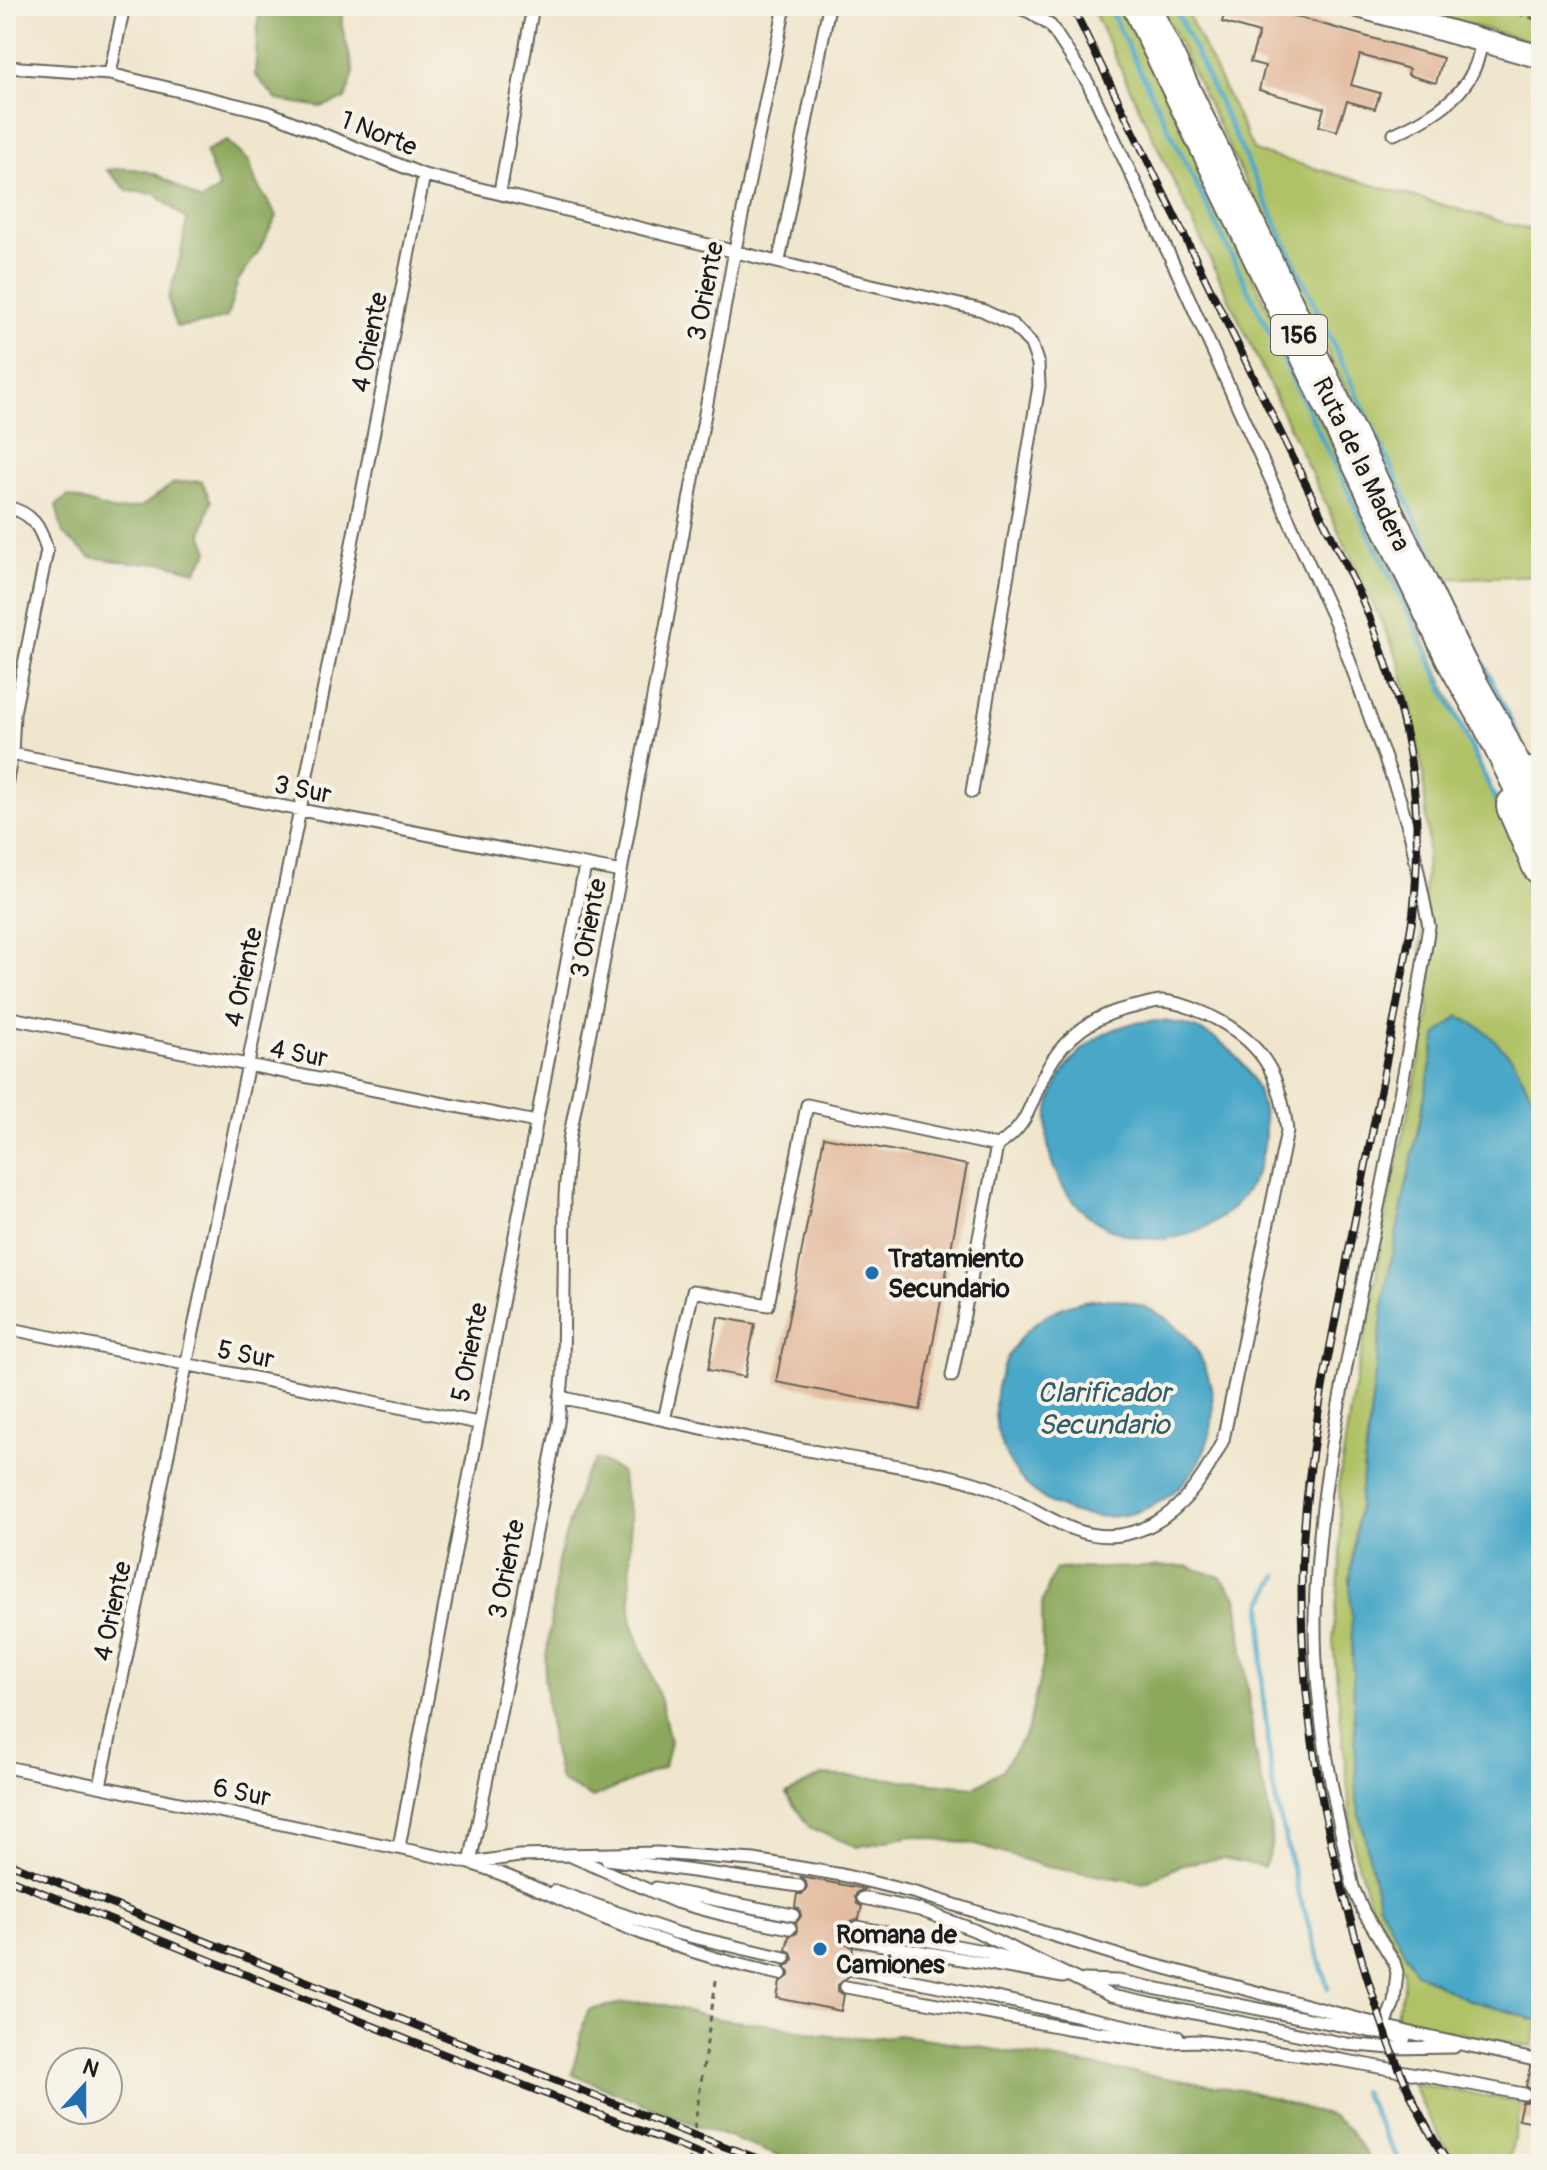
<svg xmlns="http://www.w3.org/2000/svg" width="1547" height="2170" viewBox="0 0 1547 2170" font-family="Pangolin,sans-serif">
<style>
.green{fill:#b0c266;stroke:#666f41;stroke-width:2}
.forest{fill:#8ca85b;stroke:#54623c;stroke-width:2}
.water{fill:#49a7c8;stroke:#326272;stroke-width:2}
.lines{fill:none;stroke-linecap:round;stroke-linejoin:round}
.stream{stroke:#49a7c8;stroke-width:5}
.building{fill:#e3ba9d}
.service-casing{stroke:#66635a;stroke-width:15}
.minor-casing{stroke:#66635a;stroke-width:26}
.trunk-casing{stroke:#66635a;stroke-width:40}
.path{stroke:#66635a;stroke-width:3;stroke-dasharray:6 6;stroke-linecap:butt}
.service{stroke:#fff;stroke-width:11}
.minor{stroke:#fff;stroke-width:22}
.trunk{stroke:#fff;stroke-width:36}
.rail-casing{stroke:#1c1c1c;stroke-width:8}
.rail{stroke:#f7f3e8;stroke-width:5;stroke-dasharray:15;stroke-linecap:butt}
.poi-dot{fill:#1f6fb2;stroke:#f7f3e8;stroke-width:3}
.labels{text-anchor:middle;stroke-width:8;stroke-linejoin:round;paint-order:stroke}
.shield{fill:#f7f3e8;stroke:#5e5c59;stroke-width:2}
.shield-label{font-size:24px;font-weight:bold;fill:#1c1c1c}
.street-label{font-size:26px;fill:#1c1c1c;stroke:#f7f3e8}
.poi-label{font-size:26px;font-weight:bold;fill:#1c1c1c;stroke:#f7f3e8;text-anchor:start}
.water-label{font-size:28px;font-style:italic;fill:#305b69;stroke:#f7f3e8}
</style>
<rect width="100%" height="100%" fill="#f7f3e8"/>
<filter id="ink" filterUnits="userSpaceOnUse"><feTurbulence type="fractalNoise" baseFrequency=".0125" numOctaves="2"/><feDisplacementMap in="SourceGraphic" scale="16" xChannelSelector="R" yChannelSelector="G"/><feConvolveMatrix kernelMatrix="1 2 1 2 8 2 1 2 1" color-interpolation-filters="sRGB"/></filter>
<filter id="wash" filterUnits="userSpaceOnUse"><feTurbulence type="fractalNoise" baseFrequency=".006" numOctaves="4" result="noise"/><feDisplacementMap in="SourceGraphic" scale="32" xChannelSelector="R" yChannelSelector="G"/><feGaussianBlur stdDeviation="1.8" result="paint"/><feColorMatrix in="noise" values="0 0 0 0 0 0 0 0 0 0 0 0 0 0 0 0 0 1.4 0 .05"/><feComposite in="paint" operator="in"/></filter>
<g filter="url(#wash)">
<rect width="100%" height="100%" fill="#f0e6cd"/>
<path class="green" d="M1091,6h33l285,599 132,295v214l-28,-55 -76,-24 -51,251 -36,294 178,439 13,2v7l-5,-1 -4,20 -136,-25 1,-14 7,-18 -1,-20 -27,-48 -22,-72 -21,-208 8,-87 -2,-73 13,-84 22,-105 8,-61 48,-220 -10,-65 8,-106 -5,-68 -11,-63 -16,-57z
M1161,6h23l70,145 287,82v342l-104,4z
M1398,6h143v38z
M1412,2083l110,20 -14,61h-52l-31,-53z"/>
<path class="forest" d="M259,6h83v20l12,47 -9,26 -24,8 -44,-7 -22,-25z
M227,141l22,20 7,22 21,33 -19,36 -20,29 -11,36 -19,6 -32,4 -8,-28 12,-41 7,-38 -32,-26 -27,-3 -21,-21c45,-6 57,9 94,31l18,-12 -14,-38z
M202,481l9,21 -9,31 7,18 -13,20 -31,-8h-33l-42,-6 -27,-23 -7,-29 12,-9 47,15 26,-4 33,-24z
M597,1459l23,12 10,45 1,104 30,81 9,41 -6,25 -71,31 -33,-17 -9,-40 -7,-65 14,-116 25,-83z
M1186,1566l35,11 16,20 17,151 15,63 3,33 -8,23 -41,-9 -40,6 -38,19 -98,-16 -74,-23 -61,-8 -55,11 -48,-20 -23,-33 36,-19 60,3 92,9 28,-17 25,-38 16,-68 -1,-61 13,-34z
M654,2002l63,17 57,6 56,11 41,2 28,-3 38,5 315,52 81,25 15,12 25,35h-573l-125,-47 -103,-43 13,-56 4,-8 34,-7z"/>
<path class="water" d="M1459,1016l24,13 30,30 28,55v907l-75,-22 -51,-27 -36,-68 -22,-103 -7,-221 36,-294 51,-251z
M1047 1130a109 109 0 1 1 218 0a109 109 0 1 1-218 0Z
M995 1408a109 109 0 1 1 218 0a109 109 0 1 1-218 0Z"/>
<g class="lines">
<path class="stream" d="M1108,6l291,588 100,213
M1174,6l349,741
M1532,877l9,20
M1278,1576l-15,26 -1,81 11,105 25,103 30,97
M1362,2091l38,73"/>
</g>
<g id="blocks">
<path class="building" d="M1227,6h31l185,52 -7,25 -28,-8 1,-6 -49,-14 -9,30 29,8 -5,16 -28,-8 -10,30 -18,-5 5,-18 -65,-18 6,-24 -15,-4 9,-29 -37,-11z
M824,1137l143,28 -47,245 -144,-28z
M718,1317l37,7 -10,53 -37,-7z
M801,1877l64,12 -8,3 -2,5 2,7 5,2 -3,13 -8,3 1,10 -5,6v6l6,4 -2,13h-6l-4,6v6l7,4 -10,8v6l6,4 -3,16 -64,-13 3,-16 9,-6v-5l-5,-5 7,-2 2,-5 -2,-7 -5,-2 3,-14 8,-3 -1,-10 5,-7 -2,-7 -4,-2 2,-13h6l4,-6 -1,-6z
M1535,2045l6,1v43l-5,1 -3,6 1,7 5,3 -4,16 -17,-3 4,-17h6l4,-6v-6l-6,-4 4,-19 8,-5v-6l-4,-4z"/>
</g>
</g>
<g filter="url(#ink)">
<use href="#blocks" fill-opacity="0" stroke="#66635a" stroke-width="2"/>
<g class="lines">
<defs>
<path id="service" d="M1014,6l16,6 21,14 37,57 86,182 162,359 63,173 12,40 18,89c-18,116 -40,230 -64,345 -23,115 -48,229 -50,347 -1,92 18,180 38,269l10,24 31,51 3,10 -3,30 -9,24
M6,67l104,7 160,39 154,62 426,105 132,30 31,15 18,19 7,20 1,22 -67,406
M110,74l14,-68
M1394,134c29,-13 65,-32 79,-63 5,-9 7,-21 9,-30
M500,192l33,-186
M779,261l50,-255
M6,507c26,5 35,20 41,44l-33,162 -2,41 -6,31
M12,754l609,118
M1517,766l24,-4
M6,1017l530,105
M6,1328l472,95
M560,1397c88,19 175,39 263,56 55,11 114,16 167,35 43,16 81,54 130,47 52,-8 82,-52 103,-95l64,-309c-6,-52 -21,-84 -67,-110 -16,-9 -40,-19 -58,-20 -7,0 -17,3 -24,5 -40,7 -72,28 -92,65 -16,30 -16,55 -49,75
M664,1420l29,-129 75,14 39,-200 190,41 -45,230
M6,1767l464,96c49,15 94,39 141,58 55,23 112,42 170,53
M100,1786l200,-976 124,-635
M399,1847l186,-981
M571,1856l105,46 49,13 65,13
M607,1859l192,27
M470,1863l88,-440 5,-48 2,-179 4,-56 52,-268 114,-622 50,-244
M470,1863l49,-7 138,-3 97,7 88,15 74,18 204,63 295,78 115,25
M656,1888l137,27
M555,1891l121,42 109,25
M863,1898l57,12 54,20 137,66 235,48 45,4 63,-1
M858,1927l130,25 49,15
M855,1940l208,37
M849,1969l86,16 243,52
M1084,1980l34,1 287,57
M846,1987l221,41 100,14 31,-1 143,19 183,34
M1541,2097v1"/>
<path id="minor" d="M1358,6l183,51"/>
<path id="trunk" d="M1141,6l316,657 34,60 50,102
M1515,806l26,60"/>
</defs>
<use href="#service" class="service-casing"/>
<use href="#minor" class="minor-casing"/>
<use href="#trunk" class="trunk-casing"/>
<path class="path" d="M1495,6l46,15
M689,2164l28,-190"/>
<use href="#service" class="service"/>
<use href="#minor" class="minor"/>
<use href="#trunk" class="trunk"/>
<defs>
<path id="rail" d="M1072,6l289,591c46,110 65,198 52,318 -20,120 -46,240 -69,361 -19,95 -38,189 -42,287 -4,125 17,248 52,369 22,79 49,163 95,232
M6,1862l687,273 80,29
M6,1878l409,165 311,121"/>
</defs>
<use href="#rail" class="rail-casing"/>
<use href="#rail" class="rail"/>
</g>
</g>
<g class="poi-dot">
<circle cx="872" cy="1273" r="8"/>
<circle cx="820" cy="1949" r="8"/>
</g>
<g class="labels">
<rect class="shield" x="1271" y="315" width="56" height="40" rx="6"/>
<g class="shield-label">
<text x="1299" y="343">156</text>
</g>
<g class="street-label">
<text transform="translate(379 133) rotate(22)" y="9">1 Norte</text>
<text transform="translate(705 291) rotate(-79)" y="9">3 Oriente</text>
<text transform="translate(369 342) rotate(-79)" y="9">4 Oriente</text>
<text transform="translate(1362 464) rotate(64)" y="9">Ruta de la Madera</text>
<text transform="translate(303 789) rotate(11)" y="9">3 Sur</text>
<text transform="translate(588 928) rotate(-79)" y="9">3 Oriente</text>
<text transform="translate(243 977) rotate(-78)" y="9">4 Oriente</text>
<text transform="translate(299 1053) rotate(11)" y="9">4 Sur</text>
<text transform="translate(469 1352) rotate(-79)" y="9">5 Oriente</text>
<text transform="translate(246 1354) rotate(11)" y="9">5 Sur</text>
<text transform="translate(506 1569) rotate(-79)" y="9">3 Oriente</text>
<text transform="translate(112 1611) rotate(-78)" y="9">4 Oriente</text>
<text transform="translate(242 1792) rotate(11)" y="9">6 Sur</text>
</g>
<g class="poi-label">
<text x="888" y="1267">Tratamiento<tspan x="888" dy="30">Secundario</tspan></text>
<text x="836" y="1943">Romana de<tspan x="836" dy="30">Camiones</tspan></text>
</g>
<g class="water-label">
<text x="1104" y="1402">Clarificador<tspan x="1104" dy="32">Secundario</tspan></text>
</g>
</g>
<rect width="1547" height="2170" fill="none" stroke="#f7f3e8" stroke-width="32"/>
<g transform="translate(84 2086) rotate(21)"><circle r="38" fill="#f7f3e8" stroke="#9f9d96" stroke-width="2"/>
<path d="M0-6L14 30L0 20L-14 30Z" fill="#1f6fb2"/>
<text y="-12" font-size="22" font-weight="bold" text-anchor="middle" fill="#1c1c1c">N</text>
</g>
</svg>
